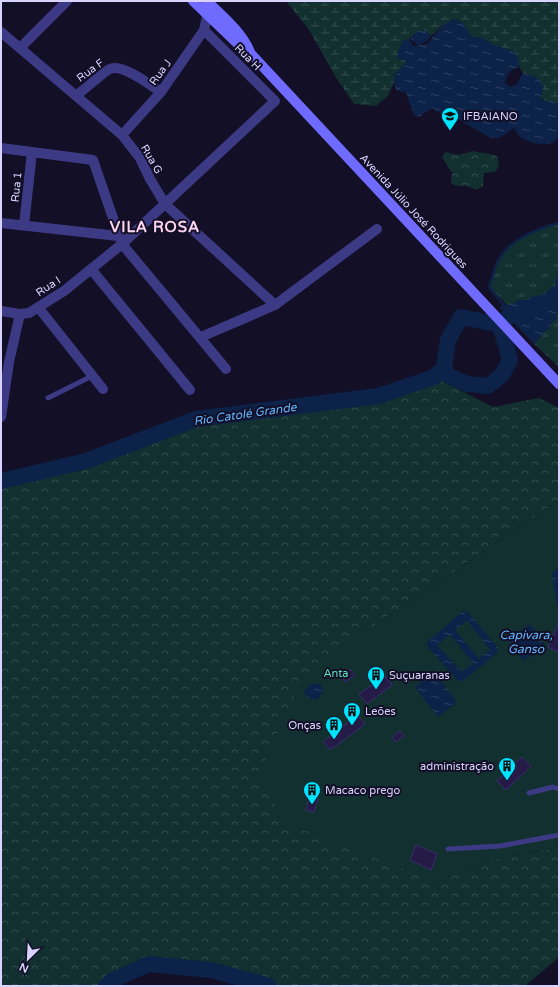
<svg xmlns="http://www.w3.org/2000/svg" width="560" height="987" viewBox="0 0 560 987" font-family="'Varela Round',sans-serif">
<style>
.grass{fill:url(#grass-tufts)}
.forest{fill:url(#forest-crowns)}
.wetland{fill:url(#wetland-marsh)}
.park{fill:#12302f}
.water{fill:url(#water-ripples);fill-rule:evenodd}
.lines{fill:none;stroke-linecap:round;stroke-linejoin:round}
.stream{stroke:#0c2248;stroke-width:2.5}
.river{stroke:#0c2248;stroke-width:16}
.building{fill:#241b47;stroke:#3b2d73}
.service{stroke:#3d3a85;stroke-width:5}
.minor{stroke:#3d3a85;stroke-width:10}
.secondary{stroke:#6f6bff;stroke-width:10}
.labels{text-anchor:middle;stroke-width:4;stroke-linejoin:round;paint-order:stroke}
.street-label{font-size:11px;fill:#d9d4ff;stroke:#130f26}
.poi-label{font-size:11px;fill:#d9d4ff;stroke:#130f26;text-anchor:start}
.park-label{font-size:11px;fill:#5fe0c0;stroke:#130f26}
.water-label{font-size:12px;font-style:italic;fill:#62b6ff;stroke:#130f26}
.district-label{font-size:15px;font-weight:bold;letter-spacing:1px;fill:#ffd6f0;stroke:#130f26}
</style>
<defs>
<pattern id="grass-tufts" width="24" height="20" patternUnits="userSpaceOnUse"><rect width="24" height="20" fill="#12302f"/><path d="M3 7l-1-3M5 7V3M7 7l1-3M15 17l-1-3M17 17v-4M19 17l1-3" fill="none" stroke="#344d4e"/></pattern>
<pattern id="forest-crowns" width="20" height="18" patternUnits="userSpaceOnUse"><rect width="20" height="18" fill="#12302f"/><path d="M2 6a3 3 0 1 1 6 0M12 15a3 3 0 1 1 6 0" fill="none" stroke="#344d4e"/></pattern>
<pattern id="wetland-marsh" width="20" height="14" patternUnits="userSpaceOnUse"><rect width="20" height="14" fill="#12302f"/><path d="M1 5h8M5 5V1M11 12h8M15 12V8" fill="none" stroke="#344d4e"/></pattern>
<pattern id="water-ripples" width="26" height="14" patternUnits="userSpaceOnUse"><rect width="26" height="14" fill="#0c2248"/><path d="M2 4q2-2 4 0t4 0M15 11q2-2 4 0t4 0" fill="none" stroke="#2f4163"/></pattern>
</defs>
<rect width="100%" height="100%" fill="#130f26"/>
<path class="grass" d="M559,223v72l-49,13 -21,-21 8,-23 10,-17 21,-12 18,-8z
M559,310v57l-25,-23 12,-14 4,-1v-5l6,-6 -1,-2z"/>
<path class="forest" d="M473,151c10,3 14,1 24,5l2,10 -4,6 -11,1 -1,13 -6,4c-3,-1 -6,-3 -10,-4 -6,-1 -10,2 -16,-3l1,-10 -10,-16 3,-5 13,3z
M434,377l59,30 46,-9 20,10v92l-197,134 76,248 52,-22 69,-13v110l-34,29h-256l-58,-16 -62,-6 -36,16 -7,6h-105v-505l86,-20 109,-42 182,-23z"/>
<path class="wetland" d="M286,1h273v103l-8,-3h-6l-4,-3 1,-3 -12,-21 -7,-1c-5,-6 -5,-14 -8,-21l-21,-7 -12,-7 -10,-1 -5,-7 -24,-5 -12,11 -4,-4 -13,2 -3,4 -8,3 -5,18 7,1v5l-10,9 -1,9 -6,13 -12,10 -22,-2 -17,-25 -28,-49z"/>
<path class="park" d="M559,500v347l-69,13 -51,22 -100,-38 -6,1 -4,-5 -41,-16 -30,-46 39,-89 65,-55z"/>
<path class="water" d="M453,19l9,3 10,15 10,1 12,7 21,7 4,9v6c-9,2 -12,7 -14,15l5,5 6,-2 7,-12c8,1 20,6 20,15 -1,4 -1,7 -2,11l4,2h6l8,3v31c-5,15 -30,9 -40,1 -2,-2 -3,-6 -5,-8l-15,10h-8l-35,-20 -7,1 -17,-11 -13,9 -5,-2 -8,-22 -10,-3c-4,-11 -1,-18 9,-25v-5l-7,-1v-8l5,-10 6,-2 4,7 15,-2c7,-11 13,-18 25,-25z
M421,30l6,2 4,4 -4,5 -9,4 -6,-4 -1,-3 3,-4z
M559,278v32l-4,6 2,2 -7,6v5l-4,1 -12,14 -34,-36 1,-2 14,-3 2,-3h11v-2l17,-4 7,-8 2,1 2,-3 -1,-4z
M559,569v38l-2,-1 -5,-32 3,-4z
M463,611l5,1 30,36 -1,5 -34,28 -6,-1 -30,-34v-4zM467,620l23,30 -11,8 -24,-28zM450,635l23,28 -11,9 -25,-27z
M530,624l15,22 -22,15 -15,-22z
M434,672l23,30 -19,15 -23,-30z
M312,683l8,1c5,7 2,11 -3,16l-9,-2 -4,-6 2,-3z"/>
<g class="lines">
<path class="stream" d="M506,308l-17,-21c3,-8 5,-16 8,-24 10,-23 39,-34 62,-40"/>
<path class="river" d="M444,368l5,8 18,8 21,2 14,-11 8,-15 -10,-35
M1,481l85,-20 110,-42 182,-23 56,-19 10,-9 4,-28 13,-23 39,8 11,-11 7,2 41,-19
M106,986l7,-6 36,-16 62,6 58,16"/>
</g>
<path class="building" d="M559,622v30l-11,-5z
M350,669l5,6 -10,7 -4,-6z
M385,676l7,9 -25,19 -8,-10z
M358,715l7,9 -35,26 -7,-8z
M400,731l4,5 -8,6 -4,-5z
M522,757l9,9 -25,24 -9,-9z
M309,797l9,2 -4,13 -8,-2z
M416,845l21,9 -6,16 -21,-10z"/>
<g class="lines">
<path class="service" d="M48,398l44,-22
M529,793l24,-6 6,2
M448,849l52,-3 59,-11"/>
<path class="minor" d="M1,32l121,103 18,23 10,21 15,25 110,101
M20,48l47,-47
M76,96l29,-24c3,-2 5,-4 9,-4 13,-1 36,17 47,24
M122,135l39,-43 43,-62 3,-14
M1,148l92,12 29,84 104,125
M1,223l117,13
M24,225l8,-73
M91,269l99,121
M38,307l65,82
M1,311l19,3 9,-1 35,-22 58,-47 153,-143 -71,-71
M201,337l74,-32 102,-76
M1,417l8,-55 11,-48"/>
<path class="secondary" d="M193,1l50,48 8,5 308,330
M207,1c15,15 35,31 43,51"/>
</g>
<defs>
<symbol id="school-pin" viewBox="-11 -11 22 30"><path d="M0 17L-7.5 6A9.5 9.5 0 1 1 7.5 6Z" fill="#00e5ff" stroke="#130f26"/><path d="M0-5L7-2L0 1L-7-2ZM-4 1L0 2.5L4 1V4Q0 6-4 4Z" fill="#111"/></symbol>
<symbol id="building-pin" viewBox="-11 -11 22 30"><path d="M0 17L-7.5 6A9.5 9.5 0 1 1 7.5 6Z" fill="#00e5ff" stroke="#130f26"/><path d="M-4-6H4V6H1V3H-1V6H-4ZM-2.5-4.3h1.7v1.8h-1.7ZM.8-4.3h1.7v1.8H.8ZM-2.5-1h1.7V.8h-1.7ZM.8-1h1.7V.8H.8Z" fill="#111"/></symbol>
</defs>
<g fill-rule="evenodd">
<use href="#school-pin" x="440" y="106" width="20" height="27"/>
<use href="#building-pin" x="366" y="665" width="20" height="27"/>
<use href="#building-pin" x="342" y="701" width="20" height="27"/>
<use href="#building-pin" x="324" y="715" width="20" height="27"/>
<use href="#building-pin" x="497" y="756" width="20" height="27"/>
<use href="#building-pin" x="302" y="780" width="20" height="27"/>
</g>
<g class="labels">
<g class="street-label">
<text transform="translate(248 57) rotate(45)" y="4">Rua H</text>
<text transform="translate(90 70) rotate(-36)" y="4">Rua F</text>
<text transform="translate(160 72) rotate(-54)" y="4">Rua J</text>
<text transform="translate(152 159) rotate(60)" y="4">Rua G</text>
<text transform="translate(16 187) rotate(-84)" y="4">Rua 1</text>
<text transform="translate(414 211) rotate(47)" y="4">Avenida Júlio José Rodrigues</text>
<text transform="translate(48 286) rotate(-33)" y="4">Rua I</text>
</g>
<g class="poi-label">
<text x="463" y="120">IFBAIANO</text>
<text x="389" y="679">Suçuaranas</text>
<text x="365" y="715">Leões</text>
<text x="321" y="729" text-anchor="end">Onças</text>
<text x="494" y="770" text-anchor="end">administração</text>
<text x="325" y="794">Macaco prego</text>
</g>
<g class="park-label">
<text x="336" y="677">Anta</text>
</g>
<g class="water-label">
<text transform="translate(245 414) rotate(-8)" y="4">Rio Catolé Grande</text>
<text x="526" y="639">Capivara,<tspan x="526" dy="14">Ganso</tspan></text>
</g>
<g class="district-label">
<text x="155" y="232">VILA ROSA</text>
</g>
</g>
<rect width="560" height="987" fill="none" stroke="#d9d4ff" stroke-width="4"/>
<g transform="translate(28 959) rotate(204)" stroke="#130f26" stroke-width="3" paint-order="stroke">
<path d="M0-3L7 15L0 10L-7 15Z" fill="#d9d4ff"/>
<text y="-6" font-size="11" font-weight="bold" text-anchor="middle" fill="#d9d4ff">N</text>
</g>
</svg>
